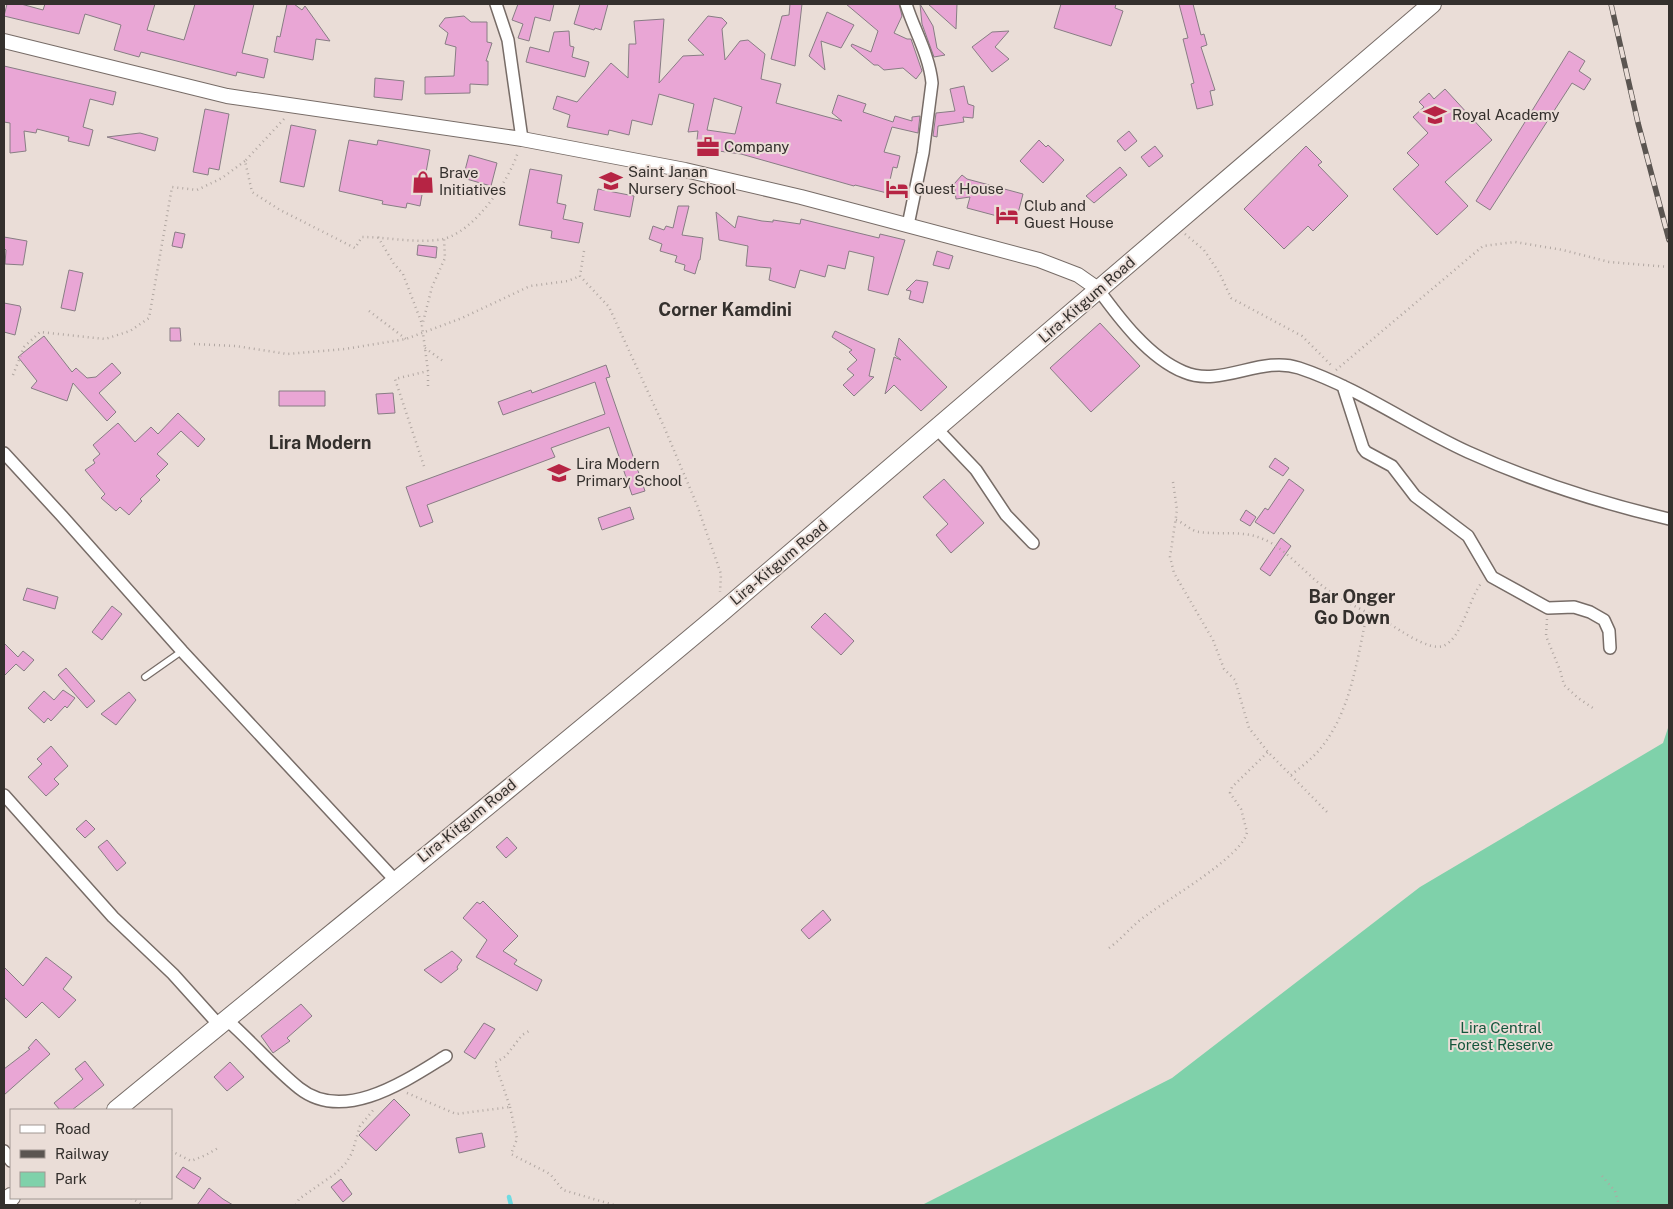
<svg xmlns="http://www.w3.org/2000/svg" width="1673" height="1209" viewBox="0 0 1673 1209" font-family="'Public Sans',sans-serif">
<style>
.green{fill:#7fd1aa}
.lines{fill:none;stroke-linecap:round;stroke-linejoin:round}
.stream{stroke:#6fdbe2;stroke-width:4.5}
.building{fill:#e9a6d5;stroke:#887d84;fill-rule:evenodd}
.service-casing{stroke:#776c67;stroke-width:8}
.minor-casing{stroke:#776c67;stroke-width:14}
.tertiary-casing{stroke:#776c67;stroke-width:16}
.primary-casing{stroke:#776c67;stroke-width:20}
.path{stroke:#b1a7a2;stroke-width:2.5;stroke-dasharray:1 4;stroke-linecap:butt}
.service{stroke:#fff;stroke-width:5.5}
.minor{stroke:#fff;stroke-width:11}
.tertiary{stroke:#fff;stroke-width:14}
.primary{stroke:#fff;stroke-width:18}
.rail-casing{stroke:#5b5551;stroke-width:5.5}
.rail{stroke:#eaddd7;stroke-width:4;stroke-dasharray:11;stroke-linecap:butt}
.labels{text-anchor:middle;stroke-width:4;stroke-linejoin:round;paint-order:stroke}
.poi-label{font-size:15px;fill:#34302d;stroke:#eaddd7;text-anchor:start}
.street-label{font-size:15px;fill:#34302d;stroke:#eaddd7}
.park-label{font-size:15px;fill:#14563c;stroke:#eaddd7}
.quarter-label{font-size:18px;font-weight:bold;fill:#34302d;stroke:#eaddd7}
</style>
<rect width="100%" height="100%" fill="#eaddd7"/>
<path class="green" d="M1669,725v480h-747l250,-127 248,-191 243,-144z"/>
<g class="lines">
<path class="stream" d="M509,1197l2,8"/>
</g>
<path class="building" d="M7,4h14l22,6 2,-6h110l-8,26 37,10 11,-36h59l-12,49 26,6 -4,19 -27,-6 -1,4 -95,-24 -2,5 -25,-7 7,-25 -36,-11 -6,20 -75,-18z
M287,4h7l8,6 3,-4 25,35 -14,-2 -3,21 -39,-8 3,-16 3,1z
M518,4h36l-4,17 -15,-4 -6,24 -11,-3 5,-14 -11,-4z
M580,4h28l-7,26 -6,-2 -1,2 -20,-6z
M790,4h12l-7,62 -24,-7 11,-43 7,-1z
M846,4h53l3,12 -8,17 13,6h4l11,32 -6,8 -13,-11 -19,2 -6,-5h-4l-23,-19 1,-2 19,8 7,-21z
M920,4l13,22 4,22 8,7 -11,2 -12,-33z
M928,4h29l-1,25z
M1061,4h55l-1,4 8,3 -12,35 -57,-18z
M1179,4h14l8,31 3,-1 3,11 -6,2 14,43 -5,1 3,14 -16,4 -6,-25 3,-1 -11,-44 5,-1z
M827,12l27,13 -13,23 -20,-7 4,29 -16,-14z
M464,16l7,6h16v20l5,1 -6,18h2v24l-18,-1v9l-45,1v-17l29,-1 2,-29 -11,-3 3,-11 -9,-7 6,-8z
M708,16l14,2 5,5 -5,6 3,31 15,-19 8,-1 17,14 -4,25 20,5 -5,19 66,18 -10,-8 6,-18 28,9 -3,8 30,10 2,-6 17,5v-4l8,-1 -2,17 -26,-6 -8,25 16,4 -3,12 -4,-1 -6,26 -32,-8 -1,1 -113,-32 -45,-6 2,-17 -10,1 6,-28 -35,-10 -7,31 -20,-5 -3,15 -20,-5 -1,5 -41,-8 3,-12 -17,-6 4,-13 20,6 34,-39 17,15 1,-34h7l-2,-23 30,-2 -5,64 24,-27 21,-1 -16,-15zM714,98l28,9 -7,27 -28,-4z
M569,31l1,15 4,1 -2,10 17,5 -4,15 -59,-15 4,-15 19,5 5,-20z
M1009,31l-14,16 14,12 -17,13 -20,-25 20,-15z
M1569,51l16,10 -6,10 12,8 -7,11 -12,-7 -82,127 -14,-9z
M4,66l112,26 -3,13 -23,-6 -7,28 10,3 -4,16 -21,-5 1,-4 -32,-8 -1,4 -12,-2 2,20 -16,2v-30l-6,-1z
M375,78l29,3 -2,19 -28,-3z
M964,86l4,18 6,2 -1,12 -10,-1 1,5 -26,4 -1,11 -4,-1 3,-23 19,-2 -5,-22z
M1445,89l47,51 -47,42 23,24 -31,29 -44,-46 26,-24 -12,-12 21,-20 -15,-16 11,-10 -5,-5 10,-9 5,6z
M205,109l24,5 -10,56 -10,-2 -1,7 -15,-3z
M291,125l25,5 -12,57 -24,-5z
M1129,131l8,10 -12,10 -8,-10z
M140,133l18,5 -3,13 -48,-14z
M349,140l28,5 1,-5 52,10 -10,56 -13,-3 -1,5 -24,-4 1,-3 -44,-10z
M1039,140l7,7 2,-2 16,15 -21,23 -23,-22z
M1155,146l8,10 -14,11 -8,-10z
M1306,146l16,16 -4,3 30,31 -35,35 -5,-5 -24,23 -40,-40z
M469,155l28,8 -6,23 -28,-8z
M1120,167l7,8 -33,28 -8,-7z
M530,169l32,6 -5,28 9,2 -3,14 20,4 -4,20 -28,-5 1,-7 -33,-6z
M962,175l5,4 56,15 -7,27 -49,-13 3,-11 -14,2 -2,-15z
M598,189l36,7 -4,21 -36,-7z
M678,206h11l-7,29 21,3 -3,22h-1l-4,14 -11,-4 1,-5 -10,-3 2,-6 -17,-5 2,-7 -13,-5 4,-13 11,4 2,-4 7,2z
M716,212l19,16 3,-12 24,5 11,1v-2l27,4 1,-5 78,19 1,-4 25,6 -17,55 -20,-5 6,-33 -25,-6 -4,18 -17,-4 -3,12 -25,-7 -5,18 -26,-8 2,-12 -25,-2 2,-20 -29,-6z
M175,232l10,2 -3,14 -10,-2z
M4,237l23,4 -4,24 -18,-1 1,-14 -2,-2z
M418,245l19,2 -1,11 -19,-3z
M937,251l16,5 -4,13 -16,-4z
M69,270l14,3 -8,38 -14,-3z
M916,280l12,2 -5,21 -14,-4 2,-8 -5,-1z
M4,303l16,3 1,3 -6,26 -11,-3z
M1100,323l40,43 -49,46 -41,-44z
M170,328h10l1,13h-11z
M835,331l40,18 -6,27 5,1 -20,19 -11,-11 11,-10 -7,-6 10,-9 -8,-8 3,-2 -20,-13z
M44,336l28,36 4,-4 11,10 9,-1 16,-14 9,10 -22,20 17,19 -9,9 -34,-38 -6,18 -36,-13 6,-7 -19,-24z
M899,338l48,49 -26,24 -27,-26 -9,9 9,-37 7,3 -6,-5z
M606,365l4,12 -4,1 39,113 -13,4 -23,-68 -58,21 4,9 -128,48 6,17 -13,5 -14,-40 199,-73 -10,-32 -92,33 -5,-13 33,-12 1,3z
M279,391h46v15h-46z
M393,393l2,20 -17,1 -2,-20z
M178,413l27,26 -7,8 -17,-16 -24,23 11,10 -12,12 4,4 -20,19 2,2 -13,14 -9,-8 -4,4 -15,-13 4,-4 -20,-24 10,-7 -2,-3 7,-6 -7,-9 25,-22 17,19 16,-15 7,7z
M1275,458l14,10 -6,8 -14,-9z
M944,479l40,44 -33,30 -15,-18 12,-11 -25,-27z
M1289,479l15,11 -30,44 -19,-12 10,-14 3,2z
M630,507l4,12 -32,11 -4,-12z
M1246,510l10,7 -6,9 -10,-6z
M1281,538l10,8 -21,30 -10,-7z
M27,588l31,9 -3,12 -32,-9z
M112,606l10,8 -20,26 -10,-8z
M825,613l29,28 -13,14 -30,-28z
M4,643l14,14 5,-6 11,9 -10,11 -8,-7 -12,12z
M66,668l29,33 -8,7 -29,-33z
M63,690l12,8 -8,10 -2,-2 -14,15 -3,-3 -4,5 -16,-15 16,-17 10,9z
M129,692l7,8 -20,25 -15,-11z
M51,746l17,20 -14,13 5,5 -13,12 -18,-19 14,-13 -5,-5z
M86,820l9,9 -10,9 -9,-9z
M507,837l10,11 -11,10 -10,-11z
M107,840l19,23 -9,8 -19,-24z
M483,901l35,35 -15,15 14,9 -3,4 28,16 -5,11 -61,-34 11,-17 -24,-22 14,-16 3,2z
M823,910l8,10 -22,19 -8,-9z
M452,951l10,9 -5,7 1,2 -17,14 -17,-13z
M46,957l26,20 -9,12 13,11 -17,18 -17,-16 -16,16 -22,-21v-30l19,19z
M301,1004l11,12 -25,22 3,3 -17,12 -12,-17z
M484,1023l11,6 -20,30 -11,-7z
M36,1039l14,15 -46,41v-26l26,-20 -2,-1z
M85,1061l19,24 -32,25h-12l-6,-7 29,-24 -8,-10z
M230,1062l14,15 -17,14 -13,-14z
M394,1099l16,16 -34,36 -17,-16z
M482,1133l3,14 -26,6 -3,-15z
M183,1167l18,11 -7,11 -18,-12z
M341,1179l11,15 -9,8 -12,-15z
M209,1188l14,11 10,6h-36z"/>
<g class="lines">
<defs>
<path id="service" d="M145,677l37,-26"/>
<path id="minor" d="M496,4l12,36 14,99
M906,4c8,26 23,50 26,79l-9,70 -15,72
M1098,289c21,29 51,69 86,83 37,16 77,-17 115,-4 60,20 112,58 169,84 64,29 133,51 201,67
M1343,386l20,62 3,4 26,14 23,30 53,40 24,41 56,31 26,-1 16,5 14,8 5,11 1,17
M937,429l39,41 30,45 27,28
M4,453l58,63 120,135 213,229
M4,795l109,122 60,57 46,51
M226,1019c25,22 47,48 73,69 45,36 108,-8 147,-32
M4,1151l7,10"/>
<path id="tertiary" d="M4,41l223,55 295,43 163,31 116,27 238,63 39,15 20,14"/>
<path id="primary" d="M116,1110c202,-166 407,-331 607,-499 238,-201 472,-406 709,-607
M4,1203l7,-6"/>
</defs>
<use href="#service" class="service-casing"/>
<use href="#minor" class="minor-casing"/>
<use href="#tertiary" class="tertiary-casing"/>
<use href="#primary" class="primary-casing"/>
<path class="path" d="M284,119l-39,42 7,31 28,18 75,38 7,-11c26,0 56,7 81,2 31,-7 66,-58 75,-87
M1185,234l19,16 16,24 11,24 71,38 31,31
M378,237l16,27 9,10 19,50
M584,251l-4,25 29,31 56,122 32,76 24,69 -1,18
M369,311l37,28
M194,344l42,2 51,8 58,-5 61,-10 56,-21 68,-32 38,-5 12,-5
M425,348l18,13
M1336,370l147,-124 32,-4 48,8 46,12 60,5
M13,375l11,-28 16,-15 65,7 25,-8 19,-13 23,-131 25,3 25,-12 23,-17
M428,386v-15l-6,-45 10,-39 13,-29 -1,-19
M424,466l-29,-87 33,-8
M1173,482l4,28 -7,47 4,16 39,67 11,29 11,11 14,48 19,24 60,61
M1176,520c8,3 15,11 23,12 21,3 44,-2 64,7 23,9 44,37 65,51 19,14 40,22 60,33 12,7 41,28 55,23 19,-7 26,-48 39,-64
M1547,619l-1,17 14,34 4,15 14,13 15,10
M1291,775c10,-8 21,-16 29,-26 31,-37 37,-90 47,-135
M1109,948c14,-10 24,-24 38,-33 21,-16 96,-59 100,-83l-6,-23 -11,-16 2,-6 36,-35
M407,1093l49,21 54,-7 -15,-44 11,-7 16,-21 7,-4
M510,1107l7,32 -6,15 39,20 13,16 51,15
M171,1151l20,10 15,-6 12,-7
M1602,1176l13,15 4,14
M131,1198l12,7
M296,1205l3,-6 37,-26 10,-10 6,-10 8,-27 15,-18"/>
<use href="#service" class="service"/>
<use href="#minor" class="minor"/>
<use href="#tertiary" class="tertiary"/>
<use href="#primary" class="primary"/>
<defs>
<path id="rail" d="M1611,4l27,119 31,117"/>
</defs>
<use href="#rail" class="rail-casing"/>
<use href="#rail" class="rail"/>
</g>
<defs>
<symbol id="school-bare" viewBox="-9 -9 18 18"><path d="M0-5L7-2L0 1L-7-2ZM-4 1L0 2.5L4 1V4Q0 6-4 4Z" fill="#b62444" stroke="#eaddd7" stroke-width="2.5" paint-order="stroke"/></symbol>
<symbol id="office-bare" viewBox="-9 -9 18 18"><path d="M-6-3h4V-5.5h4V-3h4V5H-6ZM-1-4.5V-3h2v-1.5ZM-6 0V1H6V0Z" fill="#b62444" stroke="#eaddd7" stroke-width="2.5" paint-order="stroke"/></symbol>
<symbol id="shop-bare" viewBox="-9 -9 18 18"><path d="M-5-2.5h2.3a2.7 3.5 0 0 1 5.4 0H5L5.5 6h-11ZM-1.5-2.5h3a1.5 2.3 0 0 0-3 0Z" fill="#b62444" stroke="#eaddd7" stroke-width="2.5" paint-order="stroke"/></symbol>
<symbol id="hotel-bare" viewBox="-9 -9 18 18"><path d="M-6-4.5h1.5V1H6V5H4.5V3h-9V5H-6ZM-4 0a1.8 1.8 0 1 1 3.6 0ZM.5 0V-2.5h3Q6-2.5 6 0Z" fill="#b62444" stroke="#eaddd7" stroke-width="2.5" paint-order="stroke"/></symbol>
</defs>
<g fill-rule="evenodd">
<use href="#school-bare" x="1419" y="99" width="32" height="32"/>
<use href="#office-bare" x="692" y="131" width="32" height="32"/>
<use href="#school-bare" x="595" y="165" width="32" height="32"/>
<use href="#shop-bare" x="407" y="166" width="32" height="32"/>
<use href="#hotel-bare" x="881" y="173" width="32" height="32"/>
<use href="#hotel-bare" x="991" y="199" width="32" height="32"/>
<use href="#school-bare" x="543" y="457" width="32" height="32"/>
</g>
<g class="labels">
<g class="poi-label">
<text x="1452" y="120">Royal Academy</text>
<text x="724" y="152">Company</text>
<text x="628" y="177">Saint Janan<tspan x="628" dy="17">Nursery School</tspan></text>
<text x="439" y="178">Brave<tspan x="439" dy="17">Initiatives</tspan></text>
<text x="914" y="194">Guest House</text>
<text x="1024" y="211">Club and<tspan x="1024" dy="17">Guest House</tspan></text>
<text x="576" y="469">Lira Modern<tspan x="576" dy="17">Primary School</tspan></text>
</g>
<g class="street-label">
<text transform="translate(1087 300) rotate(-41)" y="5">Lira-Kitgum Road</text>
<text transform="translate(779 563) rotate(-40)" y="5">Lira-Kitgum Road</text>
<text transform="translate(467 821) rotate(-39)" y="5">Lira-Kitgum Road</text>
</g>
<g class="park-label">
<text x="1501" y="1033">Lira Central<tspan x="1501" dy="17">Forest Reserve</tspan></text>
</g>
<g class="quarter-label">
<text x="725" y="316">Corner Kamdini</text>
<text x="320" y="449">Lira Modern</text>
<text x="1352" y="603">Bar Onger<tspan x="1352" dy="21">Go Down</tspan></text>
</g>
</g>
<rect width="1673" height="1209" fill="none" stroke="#34302d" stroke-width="10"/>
<rect x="10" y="1109" width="162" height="90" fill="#eaddd7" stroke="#a19893"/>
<rect x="20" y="1125" width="25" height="8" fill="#ffffff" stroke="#a19893"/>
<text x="55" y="1134" font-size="15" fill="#34302d">Road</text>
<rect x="20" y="1150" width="25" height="8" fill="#5b5551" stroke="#a19893"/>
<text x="55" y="1159" font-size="15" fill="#34302d">Railway</text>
<rect x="20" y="1172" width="25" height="15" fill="#7fd1aa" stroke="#a19893"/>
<text x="55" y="1184" font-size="15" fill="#34302d">Park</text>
</svg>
